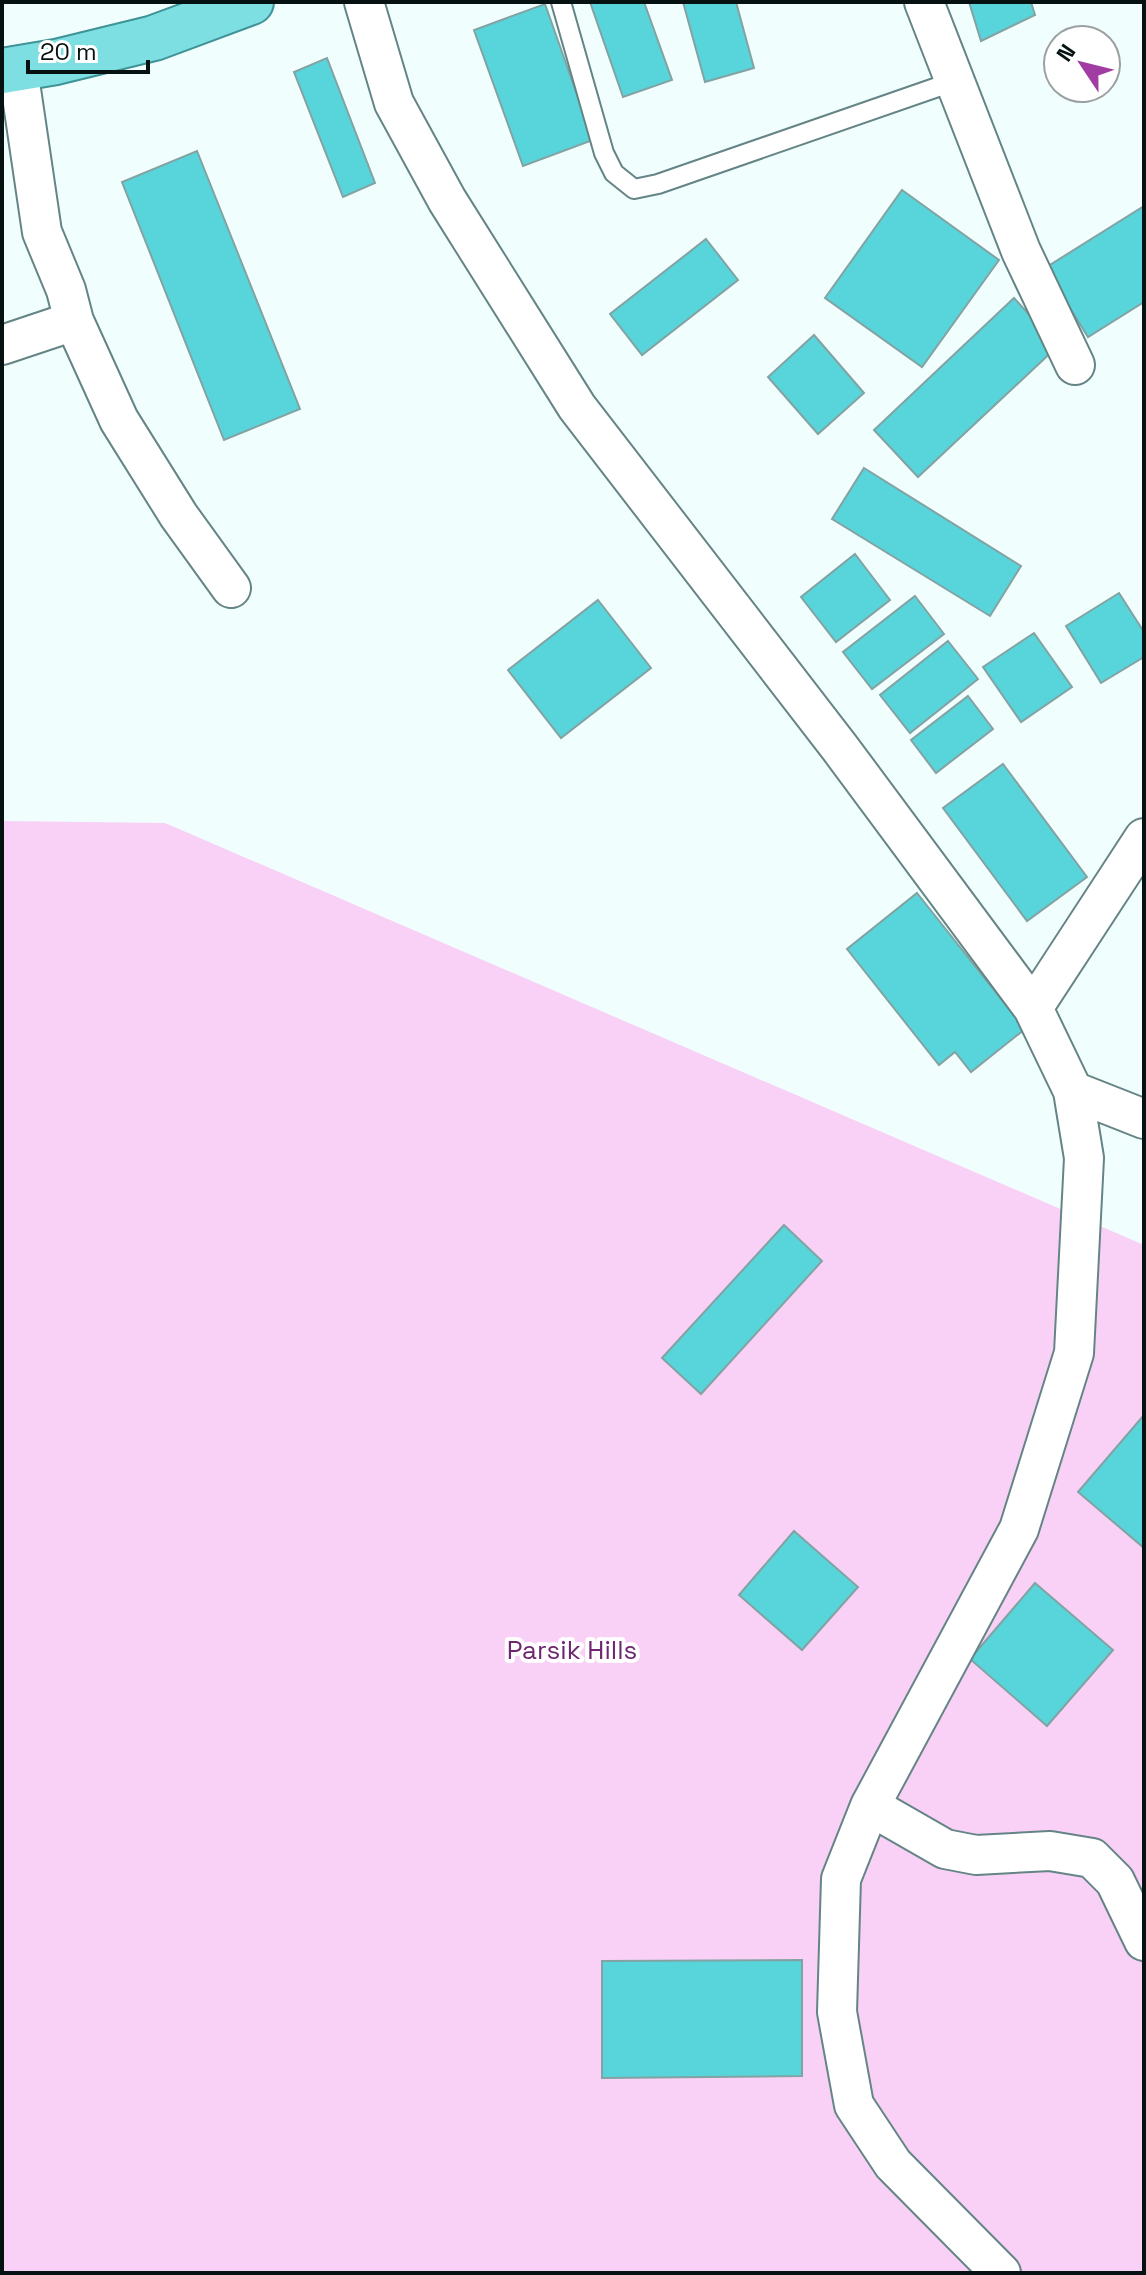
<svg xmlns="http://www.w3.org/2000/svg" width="1146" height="2275" viewBox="0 0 1146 2275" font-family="'Space Grotesk',sans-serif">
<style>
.green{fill:#f9d1f7}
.building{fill:#58d5da;stroke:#83a2a3;stroke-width:2}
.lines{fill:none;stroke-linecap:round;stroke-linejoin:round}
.service-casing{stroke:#658485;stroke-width:22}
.minor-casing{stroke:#658485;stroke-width:42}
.trunk-casing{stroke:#3f9295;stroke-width:48}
.service{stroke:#fff;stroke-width:18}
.minor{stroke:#fff;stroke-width:38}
.trunk{stroke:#7edfe3;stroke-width:44}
.labels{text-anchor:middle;stroke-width:8;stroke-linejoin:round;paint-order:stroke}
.park-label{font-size:26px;fill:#6f2670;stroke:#fff}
</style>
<rect width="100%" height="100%" fill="#f1fefe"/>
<path class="green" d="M2,821l163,2 979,422v1028h-1142z"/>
<path class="building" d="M590,2h54l28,78 -49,17z
M683,2h53l18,66 -49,14z
M969,2h62l4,13 -54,26z
M545,4l48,136 -70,26 -49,-136z
M327,58l48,125 -32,14 -49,-125z
M197,151l103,258 -76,31 -102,-258z
M902,190l97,70 -77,107 -97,-69z
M1144,206v96l-56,35 -43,-69z
M706,239l32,41 -96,75 -32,-41z
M1014,298l44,48 -140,131 -44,-47z
M814,335l50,58 -46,41 -50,-57z
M864,468l157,98 -31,50 -158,-97z
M855,554l35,46 -54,42 -35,-45z
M1119,593l25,39v25l-43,26 -35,-57z
M915,596l29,38 -72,55 -29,-37z
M598,600l53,68 -90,70 -53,-68z
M1034,633l38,54 -51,35 -38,-55z
M948,641l30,38 -68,54 -30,-38z
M968,696l25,33 -57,44 -25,-33z
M1003,764l84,113 -60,44 -84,-113z
M917,893l108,136 -54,43 -16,-20 -16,13 -92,-116z
M784,1225l38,36 -121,133 -39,-36z
M1144,1415v133l-66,-56z
M794,1531l64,56 -56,63 -63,-55z
M1035,1583l78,67 -66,76 -77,-67z
M802,1960v116l-200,2v-117z"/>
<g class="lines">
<defs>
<path id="service" d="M561,2l43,151 10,20 20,16 24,-5 297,-103"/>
<path id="minor" d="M364,2l30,101 53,97 130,207 263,341 193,260 40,83 11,67 -10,195 -55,176 -149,277 -29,73 -4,133 17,93 39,59 108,109
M924,2l97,249 54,114
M18,69l24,163 24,58 8,31 45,99 60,96 52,72
M2,345l72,-24
M1033,1008l111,-170
M1073,1091l71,28
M870,1806l75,43 31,6 74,-4 42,7 23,23 29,60"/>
<path id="trunk" d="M2,71l54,-9 98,-24 97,-36"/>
</defs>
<use href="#service" class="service-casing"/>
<use href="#minor" class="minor-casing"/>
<use href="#trunk" class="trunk-casing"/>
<use href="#service" class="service"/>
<use href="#minor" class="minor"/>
<use href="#trunk" class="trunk"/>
</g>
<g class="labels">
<g class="park-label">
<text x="572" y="1659">Parsik Hills</text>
</g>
</g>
<rect width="1146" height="2275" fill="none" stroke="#061212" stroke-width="8"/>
<g transform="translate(1082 64) rotate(305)"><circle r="38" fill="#ffffff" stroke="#9ba0a0" stroke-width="2"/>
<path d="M0-6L14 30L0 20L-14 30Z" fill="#a13da2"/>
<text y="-12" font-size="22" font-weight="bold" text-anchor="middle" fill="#061212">N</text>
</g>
<path d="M28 60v12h120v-12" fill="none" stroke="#061212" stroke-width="4"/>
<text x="40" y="60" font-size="24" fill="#061212" stroke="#ffffff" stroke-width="6" paint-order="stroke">20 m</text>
</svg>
